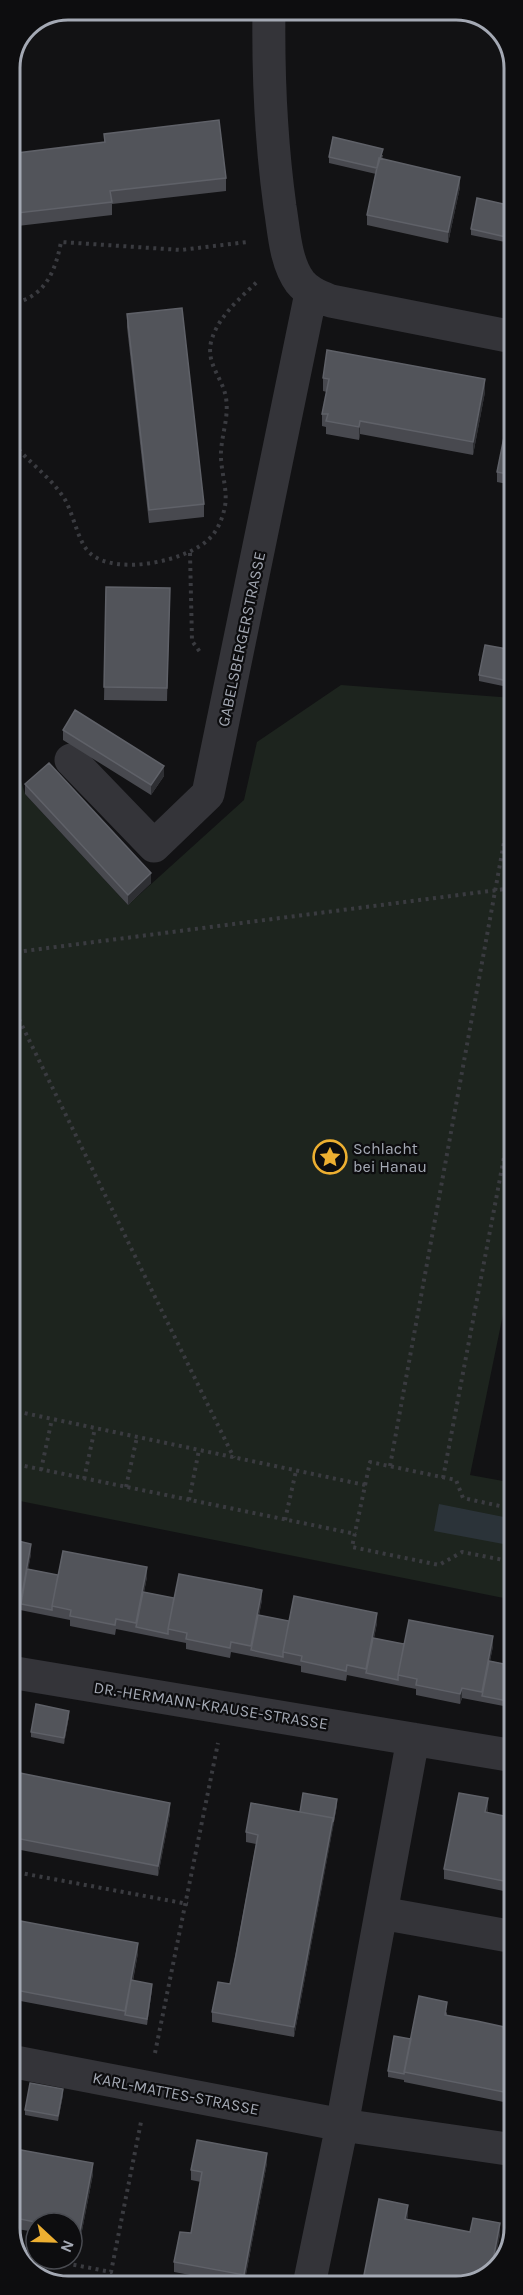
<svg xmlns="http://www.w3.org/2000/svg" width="523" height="2295" viewBox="0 0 523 2295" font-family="Karla,sans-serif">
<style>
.green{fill:#1d241e}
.water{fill:#2b3339}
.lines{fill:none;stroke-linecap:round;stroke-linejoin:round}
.path{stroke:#3a3b40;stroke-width:4;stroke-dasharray:3 4.5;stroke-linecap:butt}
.minor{stroke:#343439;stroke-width:33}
.wall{fill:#48494f}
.shaded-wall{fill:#2e2f33}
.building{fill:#52545a;stroke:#5f6168;stroke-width:1.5}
.labels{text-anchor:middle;stroke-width:4.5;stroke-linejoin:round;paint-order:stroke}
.street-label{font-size:16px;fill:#a4a9b4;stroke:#0d0d0f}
.poi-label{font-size:16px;fill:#a4a9b4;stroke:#0d0d0f;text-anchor:start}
.rim{fill:none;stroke:#a4a9b4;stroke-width:3}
</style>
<rect width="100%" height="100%" fill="#121214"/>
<path class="green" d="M341,685l172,13 1,563 -44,214 44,8v117l-504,-101 -1,-759 16,54 103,111 116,-105 13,-58z"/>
<path class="water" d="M439,1504l75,15v27l-80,-15z"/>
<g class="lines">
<path class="path" d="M9,304c35,-5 46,-31 52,-62l120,8 66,-8
M9,438c16,22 40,37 55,60 10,16 14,46 27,56 26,22 97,7 119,-16 8,-8 13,-21 15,-32 3,-17 -5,-37 -4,-54 1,-19 8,-35 5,-54 -3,-20 -20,-33 -15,-56 6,-24 28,-43 46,-60
M190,553l2,88 8,11
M9,953l504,-65
M9,999l225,459
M10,1265l5,146
M10,1410l355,75
M10,1463l346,71
M390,1466l123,-673
M41,1470l11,-51
M443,1478l70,-368
M84,1479l11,-51
M126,1487l11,-50
M189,1500l10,-50
M514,1509l-51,-11 -7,-18 -86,-18 -18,85 87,18 23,-13 52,10
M285,1520l11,-49
M10,1871l178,33
M155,2053l63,-310
M19,2254l17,4
M44,2259l67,13 30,-150"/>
<path class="minor" d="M269,9c-1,67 2,132 11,198 4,23 5,55 20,75 8,10 19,14 31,19l182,36
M71,760l83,86 54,-52 103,-501
M10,1672l504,84
M381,1913l133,24
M10,2061l332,64 172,25
M309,2285l33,-160 71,-386"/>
</g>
<path class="wall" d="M104,134l122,44v13l-114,13v11l-103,12v-73l95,-11z
M383,155l-1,4 78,28 -12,56 -81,-18v-10l9,-41 -47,-11v-6z
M513,200v58l-9,-1 1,-15 -34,-7v-6l41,-23z
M127,314l77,190v13l-55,6 -22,-196z
M323,378l162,14 -12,63 -113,-21 -1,6 -33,-6v-7l-4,-1v-12l5,-22 -4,-1z
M513,423v62l-16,-3v-10z
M106,587l64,1 -3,113 -63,-1z
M513,650v38l-34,-7v-6z
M63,730l101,46 -13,19 -88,-55z
M25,784l126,99 -23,22 -103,-111z
M10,1539l21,15 -3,15 30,6 89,2 -3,15 30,6 88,2 -3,15 30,6 88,2 -3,15 30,6 89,2 -3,15 24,5v42l-52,-10 -2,6 -44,-9v-6l-69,-14 -1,6 -45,-9v-6l-70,-14 -1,6 -44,-9v-6l-70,-14 -1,6 -45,-9v-6l-60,-12z
M69,1716l-5,28 -33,-7v-5z
M10,1771l160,42 -12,63 -148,-28z
M337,1805l-43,232 -82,-15v-10l18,-28 26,-140 -10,-2v-10l54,-20z
M488,1809l-1,4 27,5v75l-70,-14v-10z
M10,1919l128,34 -5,28 19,8 -5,36 -137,-26z
M447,2012v3l62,13 5,-13v89l-110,-22v-2l-16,-3v-6l23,-32z
M63,2095l-5,26 -33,-6v-5z
M10,2148l83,26 -13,67 -8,-2v-16h-36v9l-26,-4z
M267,2163l-23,122 -70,-13v-10l17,-29 10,-51 -10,-2v-10z
M408,2215l-1,4 63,13 30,2 -6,32 -28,19h-102v-10z"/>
<path class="shaded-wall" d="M460,177v10l-12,56v-11z
M485,379v13l-12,63v-13z
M360,421v13l-1,6v-13z
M164,766v10l-13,19v-10z
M151,873v10l-23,22v-10z
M31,1544v10l-9,50h-1v6v-10z
M147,1567v10l-10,50h-1v-4z
M262,1590v10l-10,51 -1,-1v-4z
M377,1613v10l-10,51 -1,-1v-4z
M493,1636v10l-10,50h-1v-4z
M462,1688v10l-2,6v-10z
M69,1711v5l-5,28v-6z
M488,1798v11l-3,13v-10z
M337,1799v6l-4,23v-6z
M170,1803v10l-12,63v-10z
M333,1818v10l-39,209v-10z
M138,1943v10l-12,63 -1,-1v-4z
M152,1984v5l-5,36v-6z
M63,2089v6l-5,26v-5z
M267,2153v10l-23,122v-10z
M93,2163v11l-13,67v-10z
M408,2205v10l-3,14v-10z
M500,2223v11l-7,36 -2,1z"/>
<path class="building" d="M219,120l7,58 -116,13 2,11 -103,12v-60l96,-12 -1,-8z
M333,137l50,12 -6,19 -48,-11z
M379,158l81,19 -12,55 -81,-17z
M477,198l35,8 -6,31 -35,-8z
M513,200v48l-9,-2z
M182,308l22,196 -55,6 -22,-196z
M327,350l158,29 -12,63 -113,-21 -1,6 -33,-6 2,-7h-6l7,-35 -6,-1z
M507,422l6,1v52l-16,-3z
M106,587l64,1 -3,100 -63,-1z
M485,645l28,5v32l-34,-7z
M75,710l89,56 -13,19 -88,-55z
M49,763l102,110 -23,22 -103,-111z
M10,1539l21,5 -10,56 -11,-2z
M63,1551l84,16 -11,56 -20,-4 -1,6 -45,-9 1,-6 -19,-4z
M27,1569l31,6 -6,31v4l-31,-6z
M179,1574l83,16 -11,56 -20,-4 -1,6 -44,-9 1,-6 -19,-4z
M143,1592l31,6 -6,31v5l-32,-7z
M294,1596l83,17 -11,56 -19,-4 -1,6 -22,-5 -23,-5 1,-5 -19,-4z
M258,1615l31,6 -6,31v5l-32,-7z
M409,1620l84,16 -11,56 -20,-4 -2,6 -44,-9 1,-6 -19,-4z
M373,1638l31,6 -6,31v5l-32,-7z
M489,1661l25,5 -1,36 -31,-6z
M36,1704l33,7 -5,27 -33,-6z
M10,1771l160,32 -12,63 -148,-29z
M303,1793l34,6 -4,23v-4l-33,-6z
M459,1793l29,5 -3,14 29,6v65l-70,-14z
M251,1803l82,15 -39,209 -82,-15 6,-30 12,2 6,-29 22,-120 -12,-3z
M10,1919l128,24 -13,68 -115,-22z
M131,1980l21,4 -5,35 -22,-4z
M419,1996l28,6 -2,13 32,6 32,7 3,-14 2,1v79l-110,-22z
M394,2036l17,3 -7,35 -16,-3z
M30,2083l33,6 -5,27 -33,-6z
M197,2140l70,13 -23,122 -70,-13 6,-30 11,1 11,-61 -11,-2z
M10,2148l83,15 -13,68 -8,-2v-6h-32l-30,-6z
M379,2199l29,6 -3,14 65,13 3,-14 27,5 -9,48 -25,14h-54l-48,-10z
M493,2266l5,1 -6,3z"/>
<defs>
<symbol id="sight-ring" viewBox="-11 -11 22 22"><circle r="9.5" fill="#0d0d0f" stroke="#edaf31" stroke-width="1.5"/><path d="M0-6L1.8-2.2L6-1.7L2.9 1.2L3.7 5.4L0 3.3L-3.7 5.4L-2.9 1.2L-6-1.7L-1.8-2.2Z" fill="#edaf31"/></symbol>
</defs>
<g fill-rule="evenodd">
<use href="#sight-ring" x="311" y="1138" width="38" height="38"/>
</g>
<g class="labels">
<g class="street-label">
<text transform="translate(241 639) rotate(-78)" y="6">GABELSBERGERSTRASSE</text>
<text transform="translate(211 1705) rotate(9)" y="6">DR.-HERMANN-KRAUSE-STRASSE</text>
<text transform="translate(176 2093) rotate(11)" y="6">KARL-MATTES-STRASSE</text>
</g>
<g class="poi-label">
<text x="353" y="1154">Schlacht<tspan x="353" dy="18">bei Hanau</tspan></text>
</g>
</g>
<path d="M0 0H523V2295H0ZM68 20H456A48 48 0 0 1 504 68V2228A48 48 0 0 1 456 2276H68A48 48 0 0 1 20 2228V68A48 48 0 0 1 68 20Z" fill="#0d0d0f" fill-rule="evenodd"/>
<path class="rim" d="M68 20H456A48 48 0 0 1 504 68V2228A48 48 0 0 1 456 2276H68A48 48 0 0 1 20 2228V68A48 48 0 0 1 68 20Z"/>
<g transform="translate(54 2241) rotate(112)"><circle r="28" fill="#0d0d0f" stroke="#494b51" stroke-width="1.5"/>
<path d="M0-4.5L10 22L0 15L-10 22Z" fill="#edaf31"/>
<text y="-9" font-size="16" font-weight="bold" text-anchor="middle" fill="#a4a9b4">N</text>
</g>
</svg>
